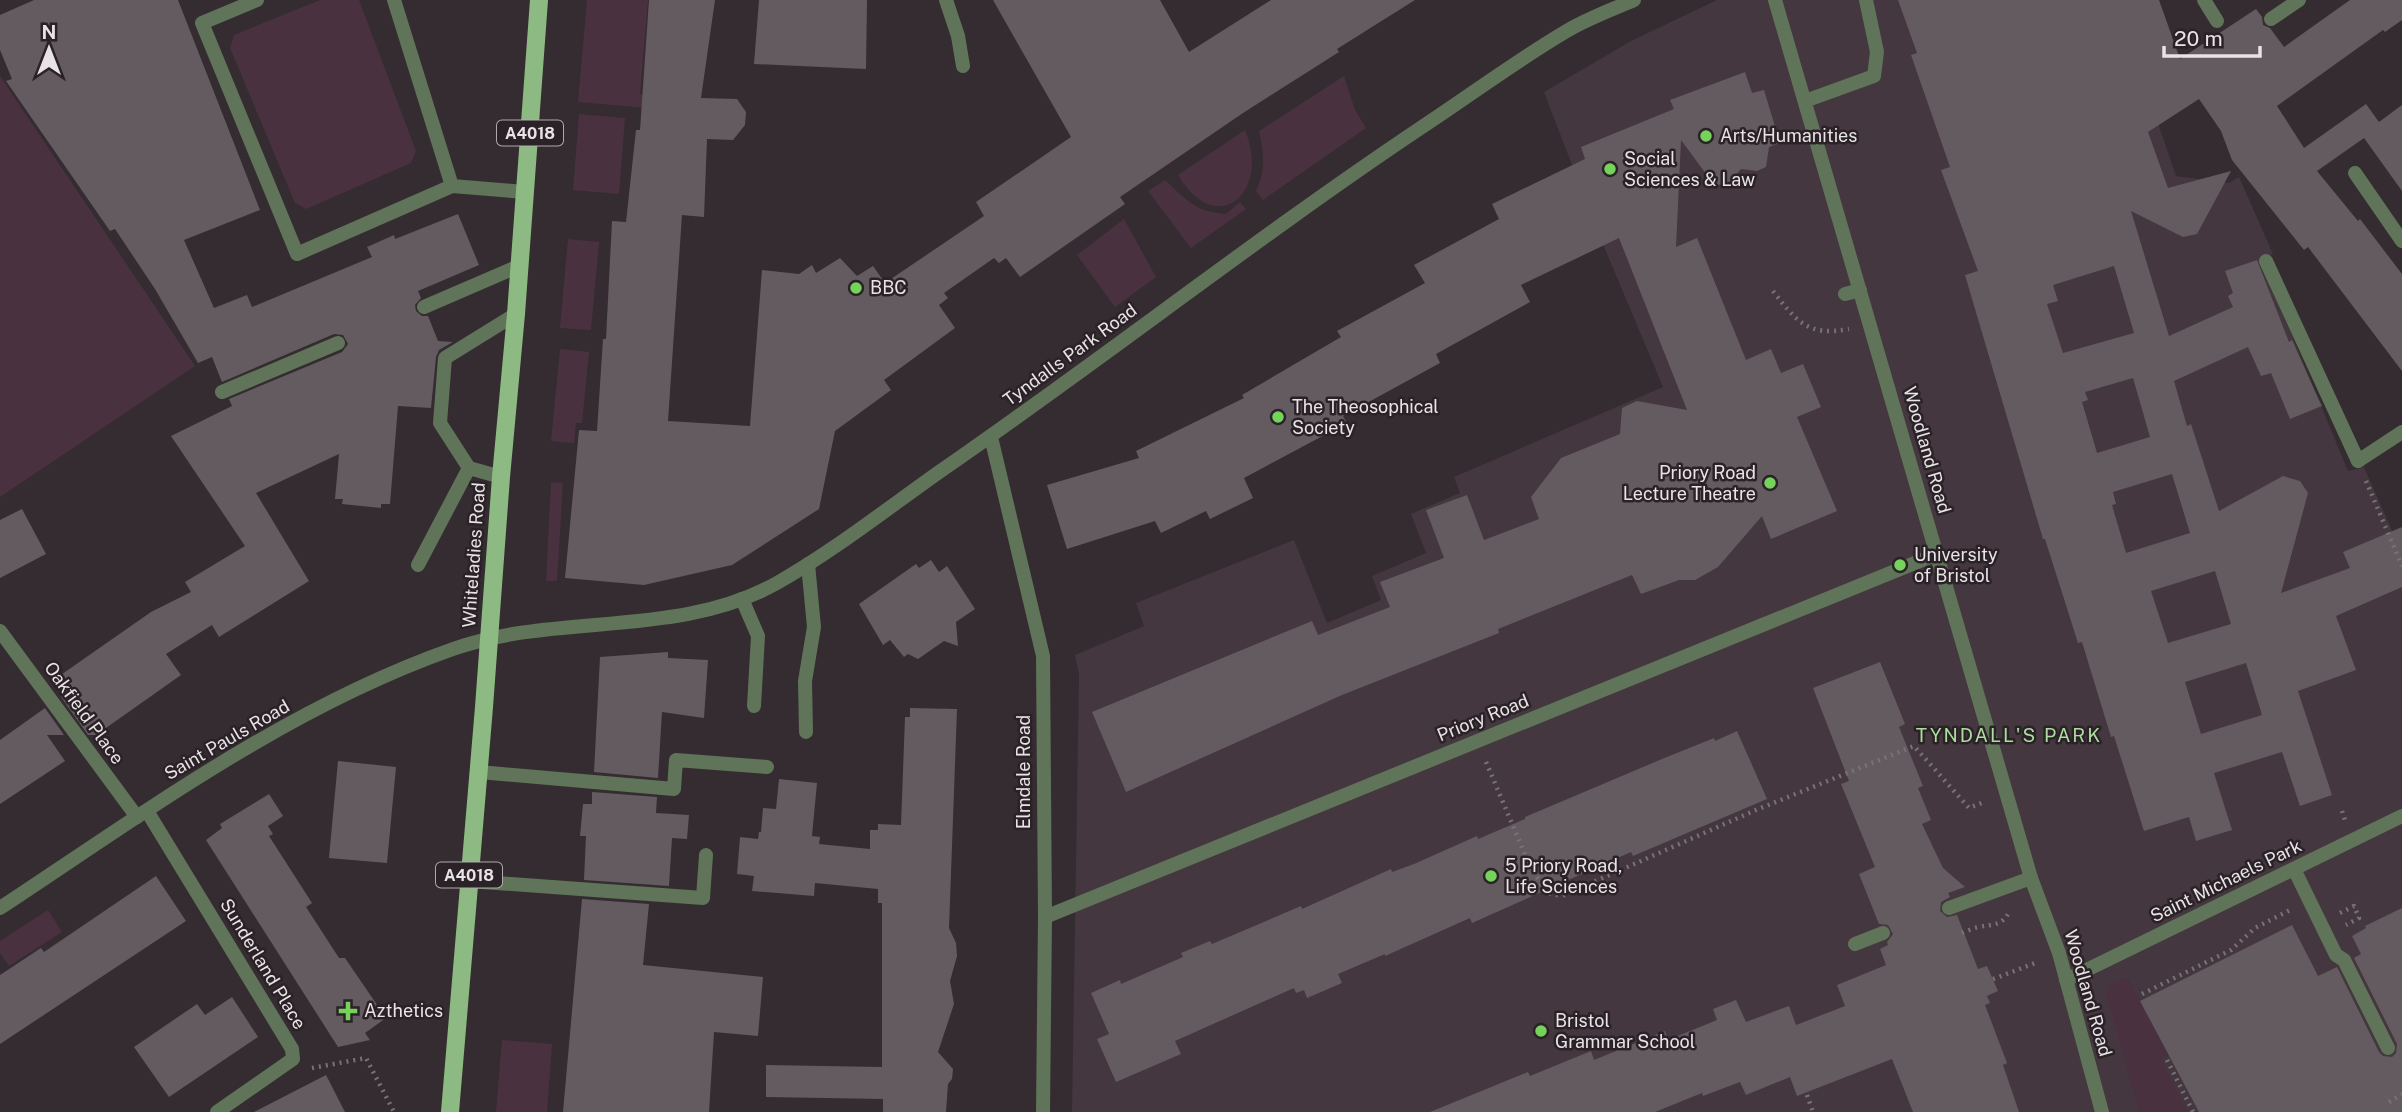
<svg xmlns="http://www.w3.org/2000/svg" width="2402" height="1112" viewBox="0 0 2402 1112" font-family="'Public Sans',sans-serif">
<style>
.built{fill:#44373f}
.green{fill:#4a3140}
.building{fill:#645b60;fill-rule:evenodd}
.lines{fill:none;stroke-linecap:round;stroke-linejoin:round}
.path{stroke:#787275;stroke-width:4.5;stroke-dasharray:2 5;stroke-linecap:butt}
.service{stroke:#5f7459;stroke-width:14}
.minor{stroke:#5f7459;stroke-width:14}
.tertiary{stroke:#5f7459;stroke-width:14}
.primary{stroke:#8dba82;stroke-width:18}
.poi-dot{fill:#75d25b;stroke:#2a2226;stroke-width:2.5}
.labels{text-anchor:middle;stroke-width:5;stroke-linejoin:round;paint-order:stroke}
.shield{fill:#2a2226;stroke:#afa9ac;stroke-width:2}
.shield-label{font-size:16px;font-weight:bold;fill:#e8e3e6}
.poi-label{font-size:18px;fill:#e8e3e6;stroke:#2a2226;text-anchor:start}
.street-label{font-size:18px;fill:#e8e3e6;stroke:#2a2226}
.neighbourhood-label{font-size:19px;letter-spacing:2px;fill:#acde9f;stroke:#2a2226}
</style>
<rect width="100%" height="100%" fill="#342c30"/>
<path class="built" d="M1717,0h399l60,176 53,7 10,-6 34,77 -12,6 87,211 16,-4 38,86v559h-1330l7,-437 -4,-20 69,-29 -8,-23 158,-63 33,83 54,-23 -9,-24 54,-23 -15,-39 49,-21 -6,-16 209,-90 -66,-157 -53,-138 87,-51z"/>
<path class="green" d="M320,0h39l57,151 -5,12 -105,46 -11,-6 -65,-155 4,-13z
M587,0h61l-8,94 9,2 -1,12 -70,-6z
M0,76l195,290 -195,131z
M1344,76l11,34 11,18 -103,72 -7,-9c10,-22 8,-37 3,-60z
M579,114l46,4 -6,76 -46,-4z
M1245,130c26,63 -28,110 -67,45z
M1165,180c22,20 30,32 61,34l14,-12 6,7 -55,39 -43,-57z
M1124,219l32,58 -41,30 -38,-52z
M568,239l31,3 -8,88 -31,-2z
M560,349l29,3 -7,71h-6l-2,20 -23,-2z
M551,482l12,1 -6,98h-11z
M48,910l14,22 -53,34 -9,-13v-12z
M2127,977l43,77 -9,5 26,53h-48l-32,-116 2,-11z
M502,1040l50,4 -5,68h-51z"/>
<path class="building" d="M34,0h144l82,210 -76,30 30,68 33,-13 5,12 120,-50 -5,-10 27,-12 1,4 63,-25 21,51 -61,26 3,7 -6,7 1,6 6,5h6l10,25 15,1 -14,8 -3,7 -5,51 -33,-2 -8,98h-9v4l-39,-4 1,-5h-8l4,-45 -83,39 53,88 -90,56 -7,-12 -46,29 15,21 -85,60h-8l-27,-38 4,-2 -10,-16 96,-67 40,-20 -6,-10 60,-36 -74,-110 61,-30 -3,-7 113,-47 6,-8 -5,-9 -9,-1 -112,48 -10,-25 -14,6 -43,-74 -40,-60 -5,2 -104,-150 6,-2 -12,-29v-35z
M649,0h66l-14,98 36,1 9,13 -1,13 -12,15 -26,-1 -3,78 -22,-2 -14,206 82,5 12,-156 37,4 13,-9 4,8 24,-15 17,18 16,-10 12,17 99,-67 -8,-14 95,-65 -78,-137h167l29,52 82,-52h144l-78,49 2,3 -96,61 -123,84 5,7 -105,73 -14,-19 -7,5 -5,-5 -50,35 4,5 -9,7 16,23 -71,52 7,10 -56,41 -16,78 -87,56 -88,20 -79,-7 14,-148 18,1 6,-92h3l6,-118 14,1 10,-92h4z
M759,0h108l-1,69 -112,-5z
M1898,0h261l21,59 76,-50 6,8 1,8 7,3 14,19 66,-47h52v20l-17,12 -2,-2 -106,76 27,42 62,-44 13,18 23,-17v86l-38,-53 -47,33 41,50 2,-2 42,55v97l-94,-124 -4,3 -72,-90 -11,-29 -22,-32 -51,33 20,56 63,-17 -34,63 -14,3 -52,-26 38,125 64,-29 -5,-11 5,-3 -8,-22 32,-11 32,82 3,-2 26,58 4,8 -32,13 -19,-46 -10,3 -13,-29 -74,34 13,45 4,-2 28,87 64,-35 17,5 8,12 -27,100 69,-25 -7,-16 59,-25v60l-66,29 20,54 -58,21 34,104 -32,11 -18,-54 -68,21 18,57 -36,11 -7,-24 -45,14 -30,-95 -3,1 -29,-95 -4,1 -33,-104h-2l-78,-264 13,-4 -37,-101 9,-3 -39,-112 6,-2zM2114,266l20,67 -71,20 -16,-49 11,-3 -5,-16zM2133,378l17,59 -53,16 -15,-51 6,-2 -3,-8zM2172,474l18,59 -64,20 -14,-48 4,-1 -3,-12zM2215,571l16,53 -63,19 -17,-52zM2246,663l16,52 -61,19 -16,-52z
M1745,72l7,21 12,-3 16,53 -11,4 -3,20 -9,4 -16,-2 -10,12 -16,5 -34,-46 -5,107 21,-9 49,122 25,-11 10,24 22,-9 18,43 -24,10 40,94 -66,28 -9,-23 -44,51 -23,13h-16l-38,14 -9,-19 -134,54 1,4 -157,62 -216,97 -34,-80 220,-91 6,14 72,-28 -10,-25 64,-24 -18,-48 41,-15 17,45 55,-21 -8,-22 30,-39 59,-24 2,-26 15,-7 50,9 -68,-172 -98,47 9,17 -94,52 4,9 -97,53 4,7 -103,55 9,20 -43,21 -4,-8 -45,22 -6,-12 -88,28 -20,-64 92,-27 -3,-7 108,-53 -2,-3 99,-58 -4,-6 88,-48 -11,-18 85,-46 -7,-15 93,-45 -4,-12 93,-38 -4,-9z
M22,509l24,45 -46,24v-58z
M931,560l8,12 8,-6 28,43 -19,13 2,24 -14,-5 -26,18 -10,-5 -4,3 -14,-17 -7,5 -24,-41 57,-40 3,4z
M668,652v6l40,2 -4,58 -42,-6 -4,66 -64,-6 6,-115z
M1880,662l25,62 -6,3 24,59 -5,2 13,32 -9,4 21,44 22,19 -17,6 2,4 -9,5 -1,9 7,6 10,-2 21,54 9,-3 11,25 -11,5 3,7 -5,2 22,58 -4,2 16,47h-106l-21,-53 -95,37 -7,-19 -44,18 -6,-13 -37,14 -1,-3 -47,19h-225l98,-40 2,4 61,-25 3,9 71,-29 3,9 49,-20 -4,-11 23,-9 10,22 43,-16 7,19 49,-19 -8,-21 49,-20 -6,-16 8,-4 -1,-3 6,-8 -5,-9 -9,-1 -20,-50 16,-7 -34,-83 8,-3 -36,-93z
M45,708l19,27h-17l18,26 -65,43v-64z
M910,708l47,1 -8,219 7,15 1,13 -7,25 4,23 -16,48 15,17 -1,10 -4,5 -2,28h-63v-13l-117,-2v-32l116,2v-164h-4v-14l-63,-6 -1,13 -62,-5 2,-15 -17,-2 3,-37 18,2 1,-7h2l2,-24 13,1 3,-30 38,4 -5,53 8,1 -1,7 51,5v-19h8v-6l23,1 4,-108h5z
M1737,731l30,68 -134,57 -2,-4 -159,71 -2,-5 -85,38v-2l-47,20 4,9 -35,15 -3,-8 -8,3 -2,-5 -119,53 6,13 -65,28 -19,-43 12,-5 -18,-41 29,-13 1,4 62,-27 -2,-4 29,-12 2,3 89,-38 1,3 89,-40 1,3 22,-8 63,-28 1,3 47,-20v-2l137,-58 52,-21 1,3z
M338,761l58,6 -9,96 -58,-5z
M592,792l65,5 -1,16 33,2 -2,24 -15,-1 -3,48 -85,-6 2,-44h-6l3,-32h9z
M269,794l14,22 -15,10 5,8 -4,2 43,67 -6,4 33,51h6l41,60 -21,15 5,7 -32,7 -132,-207 16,-12 -2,-4z
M156,876l30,45 -186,123v-69l41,-27 3,4z
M582,899l67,5 -6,61 120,12 -5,59 -44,-4 -5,80h-146z
M2402,908v204h-203l-59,-111 152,-76 26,51 19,-9 42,85 4,4 9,1 4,-4 1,-9 -43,-86 7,-4 -9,-18 14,-8 -1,-2z
M232,997l26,40 -89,60 -35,-50 63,-43 8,11z
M326,1075l19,37h-91z"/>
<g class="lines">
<path class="path" d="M1773,291c23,30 35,46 76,38
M2366,481l36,85
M1486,762l44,104 17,27 15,3 194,-86 158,-64 55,62 15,-6
M2342,811l3,9
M2340,913l14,-7 5,12 -13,7
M1962,933c5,-2 11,-5 17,-6 14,-3 23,-1 30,-15
M1993,979l45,-17
M2142,994l89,-44 24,-22 35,-18
M2167,1060l26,52
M312,1068l54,-10 28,54
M1807,1095l6,17
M2389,1102l13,-8"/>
<path class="service" d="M257,0l-55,23 95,231 155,-68 73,6
M394,0l58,186
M946,0l12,36 5,30
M2204,0l13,21
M2271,19l28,-19
M1805,101l69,-25 3,-24 -11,-52
M2266,261l92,200
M1845,294l15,-4
M424,307l95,-41
M222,392l116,-49
M469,468l32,9
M418,565l51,-97 -29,-45 5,-65 71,-44
M742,599l16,37 -4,70
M806,732l-1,-51 9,-54 -6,-63
M479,772l195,17 2,-29 91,7
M2294,869l42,86 8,5 44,88
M469,881l234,17 3,-43
M1949,908l82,-30
M1855,944l28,-11"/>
<path class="minor" d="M2355,173l47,68
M991,437l52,219 2,261 -2,195
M2358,461l44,-29
M0,631l137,186
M147,811l145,238 1,10 -76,53
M1045,917l892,-363
M2066,980l336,-164"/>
<path class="tertiary" d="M1775,0l256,878 28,75 43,159
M0,908c144,-95 288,-201 453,-259 105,-37 224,-10 324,-66 58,-33 111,-75 165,-113 162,-112 317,-234 480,-343 47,-31 94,-66 143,-95 21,-13 46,-22 69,-32"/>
<path class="primary" d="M450,1112l34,-405 17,-230 15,-163 23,-314"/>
</g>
<g class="poi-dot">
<circle cx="1706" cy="136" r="7"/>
<circle cx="1610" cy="169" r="7"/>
<circle cx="856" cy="288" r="7"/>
<circle cx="1278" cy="417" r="7"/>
<circle cx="1770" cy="483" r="7"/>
<circle cx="1900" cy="565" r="7"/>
<circle cx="1491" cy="876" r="7"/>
<path d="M344.5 1000.5h7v7h7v7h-7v7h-7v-7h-7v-7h7z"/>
<circle cx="1541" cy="1031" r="7"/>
</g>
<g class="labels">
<g class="shield">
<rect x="497" y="120.5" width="66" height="25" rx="5"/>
<rect x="436" y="862.5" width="66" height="25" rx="5"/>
</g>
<g class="shield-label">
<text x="530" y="139">A4018</text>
<text x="469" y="881">A4018</text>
</g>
<g class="poi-label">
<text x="1720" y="142">Arts/Humanities</text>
<text x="1624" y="165">Social<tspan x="1624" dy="21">Sciences &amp; Law</tspan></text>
<text x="870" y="294">BBC</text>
<text x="1292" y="413">The Theosophical<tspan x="1292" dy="21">Society</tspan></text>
<text x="1756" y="479" text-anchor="end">Priory Road<tspan x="1756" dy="21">Lecture Theatre</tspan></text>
<text x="1914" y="561">University<tspan x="1914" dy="21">of Bristol</tspan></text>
<text x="1505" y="872">5 Priory Road,<tspan x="1505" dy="21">Life Sciences</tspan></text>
<text x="364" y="1017">Azthetics</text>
<text x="1555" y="1027">Bristol<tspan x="1555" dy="21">Grammar School</tspan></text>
</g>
<g class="street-label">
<text transform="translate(1070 355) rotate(-36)" y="6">Tyndalls Park Road</text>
<text transform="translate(1927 450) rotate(74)" y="6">Woodland Road</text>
<text transform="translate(474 555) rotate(-86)" y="6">Whiteladies Road</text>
<text transform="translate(84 713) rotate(54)" y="6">Oakfield Place</text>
<text transform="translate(1483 718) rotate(-22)" y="6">Priory Road</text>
<text transform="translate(227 740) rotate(-30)" y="6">Saint Pauls Road</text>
<text transform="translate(1024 772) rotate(-90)" y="6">Elmdale Road</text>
<text transform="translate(2226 881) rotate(-26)" y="6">Saint Michaels Park</text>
<text transform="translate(263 964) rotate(59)" y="6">Sunderland Place</text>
<text transform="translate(2088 993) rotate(74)" y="6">Woodland Road</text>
</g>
<g class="neighbourhood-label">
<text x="2009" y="742">TYNDALL'S PARK</text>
</g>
</g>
<g transform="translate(49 49)" stroke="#2a2226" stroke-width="5" paint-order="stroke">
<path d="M0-5L12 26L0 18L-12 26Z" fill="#e8e3e6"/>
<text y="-10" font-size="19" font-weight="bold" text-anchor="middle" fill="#e8e3e6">N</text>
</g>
<path d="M2164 46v10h96v-10" fill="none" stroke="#e8e3e6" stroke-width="3.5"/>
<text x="2174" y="46" font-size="21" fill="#e8e3e6" stroke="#2a2226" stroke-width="5" paint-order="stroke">20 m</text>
</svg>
